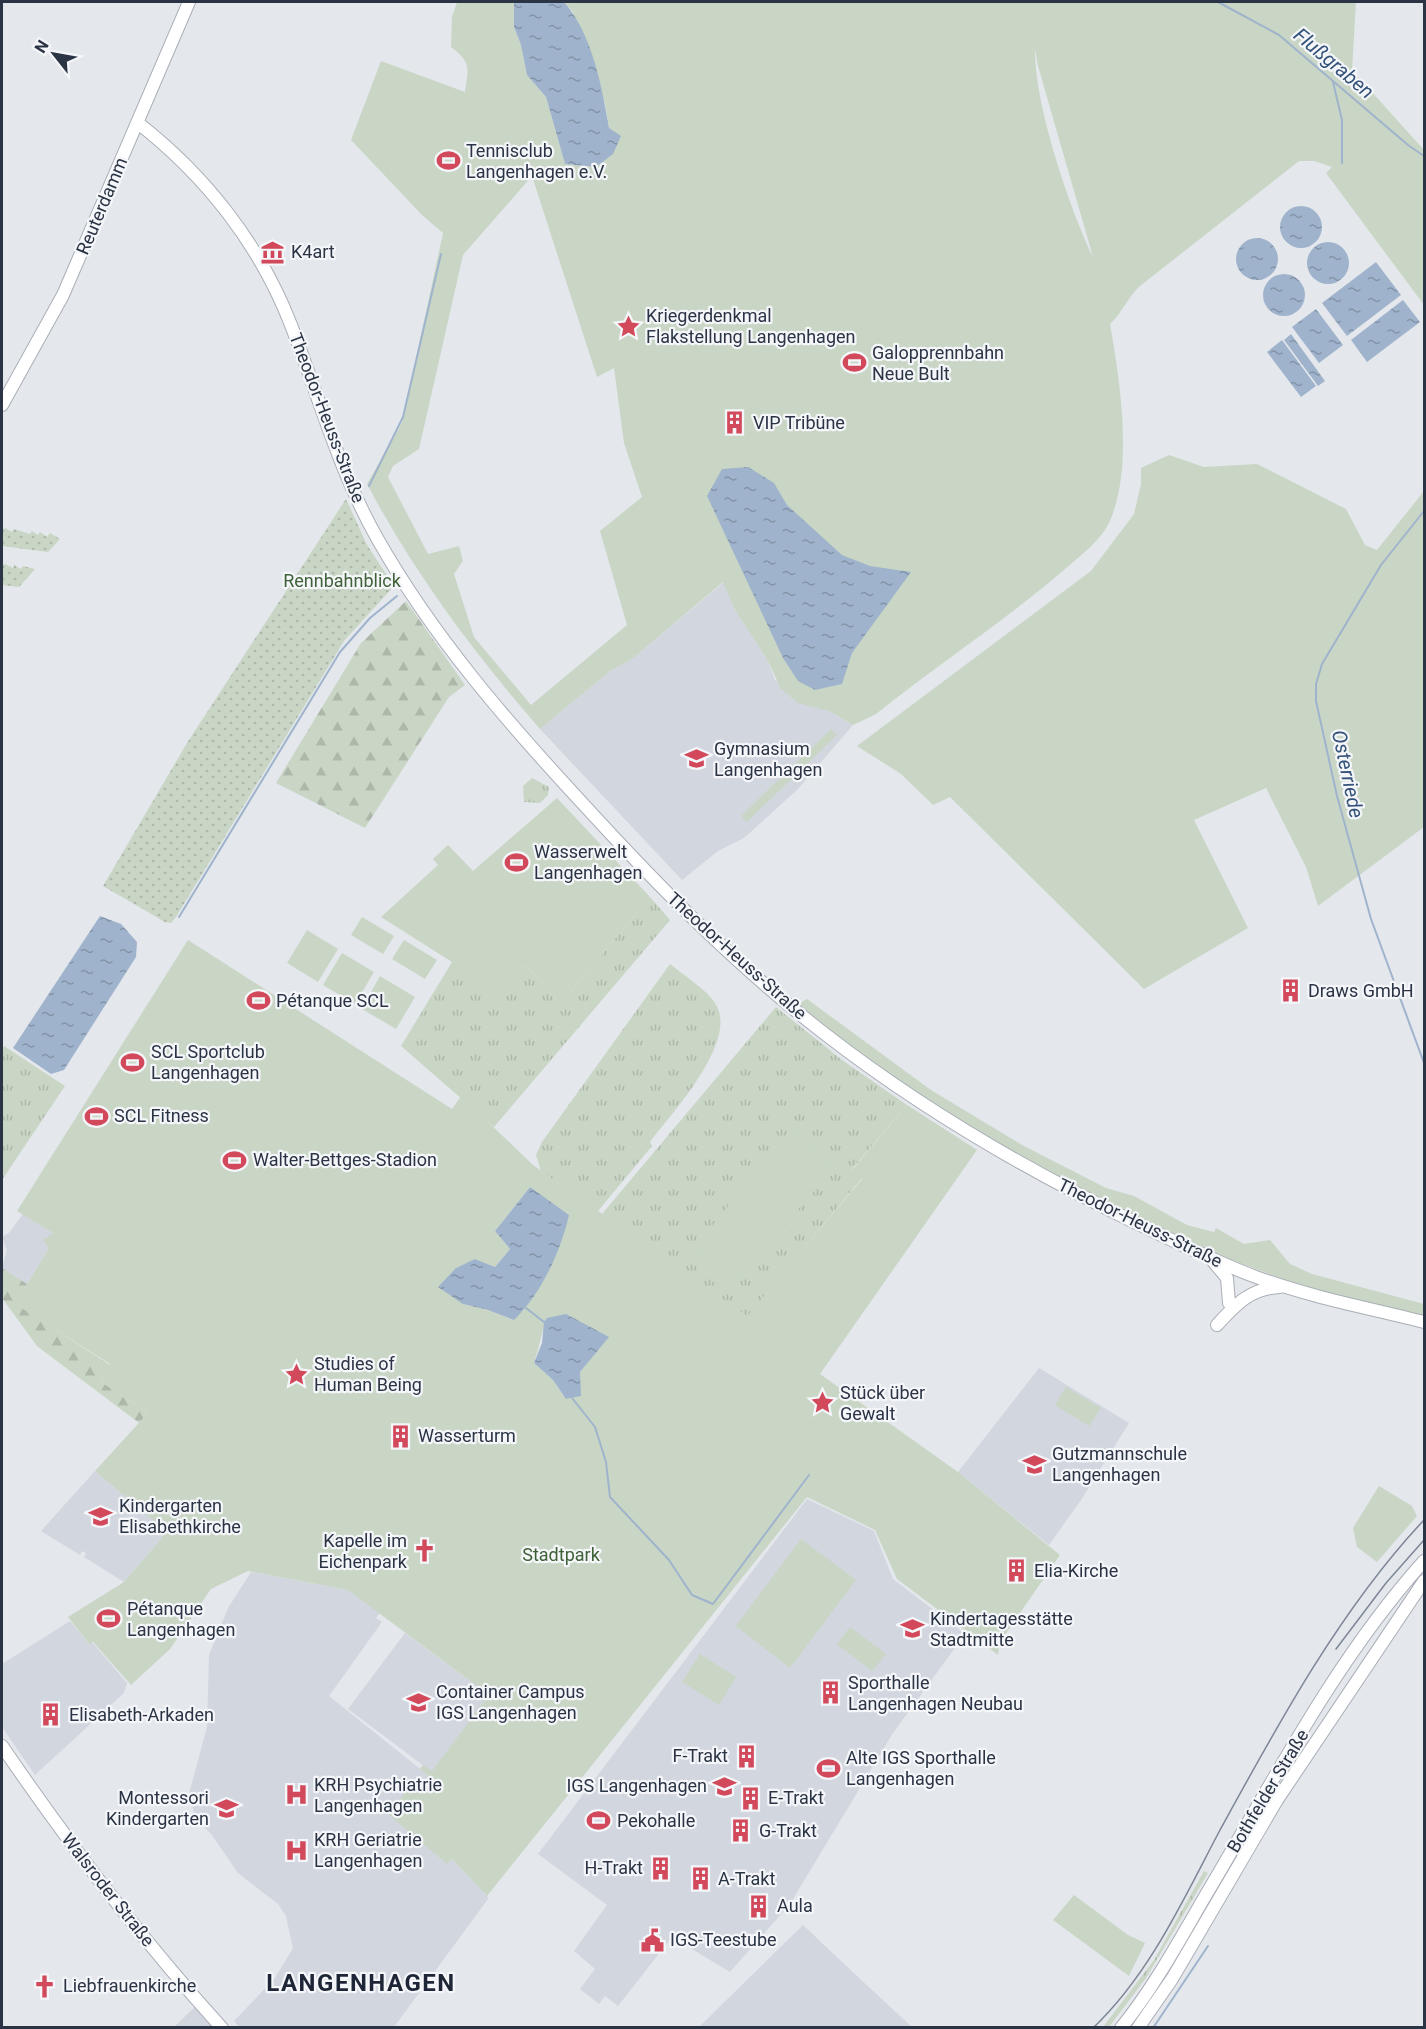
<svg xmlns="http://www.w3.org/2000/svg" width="1426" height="2029" viewBox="0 0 1426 2029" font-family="Roboto,sans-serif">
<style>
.built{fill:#d2d6de}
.grass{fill:url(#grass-tufts)}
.forest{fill:url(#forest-firs)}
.park{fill:#c9d6c5;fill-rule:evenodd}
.garden{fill:url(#garden-dots)}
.water{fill:url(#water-ripples)}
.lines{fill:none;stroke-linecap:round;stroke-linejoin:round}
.stream{stroke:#9fb4cc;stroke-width:2}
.secondary-casing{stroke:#a9aeb7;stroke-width:14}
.secondary{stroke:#fff;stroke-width:12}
.tram{stroke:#7d8696;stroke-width:1.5}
.labels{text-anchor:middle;stroke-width:4.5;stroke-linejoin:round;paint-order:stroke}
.poi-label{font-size:18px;fill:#2b3445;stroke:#f4f6f9;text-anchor:start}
.street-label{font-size:18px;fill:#2b3445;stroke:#f4f6f9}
.park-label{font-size:18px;fill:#3f6138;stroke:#f4f6f9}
.water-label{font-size:20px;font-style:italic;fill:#34527a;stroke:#f4f6f9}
.district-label{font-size:24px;font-weight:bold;letter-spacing:1.5px;fill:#1d2536;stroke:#f4f6f9}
</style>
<defs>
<pattern id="grass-tufts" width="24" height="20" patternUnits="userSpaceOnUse" patternTransform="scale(1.5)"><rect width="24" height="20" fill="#c9d6c5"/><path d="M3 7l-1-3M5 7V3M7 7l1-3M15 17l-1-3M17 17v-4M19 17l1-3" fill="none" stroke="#adb8ab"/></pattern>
<pattern id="forest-firs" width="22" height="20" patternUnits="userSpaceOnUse" patternTransform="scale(1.5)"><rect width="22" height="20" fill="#c9d6c5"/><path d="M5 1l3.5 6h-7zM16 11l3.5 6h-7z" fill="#adb8ab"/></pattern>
<pattern id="garden-dots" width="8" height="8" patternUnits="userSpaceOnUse" patternTransform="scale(1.5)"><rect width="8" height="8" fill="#c9d6c5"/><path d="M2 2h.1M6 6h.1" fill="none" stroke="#adb8ab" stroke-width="1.8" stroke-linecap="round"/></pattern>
<pattern id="water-ripples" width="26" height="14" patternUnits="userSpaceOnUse" patternTransform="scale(1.5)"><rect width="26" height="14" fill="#9fb4cc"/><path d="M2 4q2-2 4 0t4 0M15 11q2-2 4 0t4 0" fill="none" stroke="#8293a7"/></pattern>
</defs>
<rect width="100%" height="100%" fill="#e4e7ec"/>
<path class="built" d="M724,582l11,28 33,51 7,19 78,45 -55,64 -54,49 -26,13 -36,29 -142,-151 70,-58 22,-12z
M23,1214l30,19 -4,15 -22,36 -25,-16 5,-18 -5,-13 7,-4z
M1039,1368l90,55 -48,77 -32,45 -91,-73z
M95,1471l72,61 -43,50 -40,-25 2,-4 -4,-2 -2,4 -39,-24z
M807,1499l67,32 19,48 72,55 -72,99 -103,171 -60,68 -58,-35 -54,69 -13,-10 -6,8 -19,-15 15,-20 -21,-18 33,-46 -69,-51z
M251,1572l97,18 32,23 -4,5 6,4 -53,74 100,80 -10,14 -8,-6 37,79 4,-4 35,37 1,3 -94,128h-155l-5,-6 41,-43 18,-30 -7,-32 -8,-12 -40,-31 -27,-39 -17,-18 -1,-8 -6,-7 20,-74 2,-72 19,-47z
M70,1621l19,23 3,-2 35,41 -3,10 -89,82 -33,-48v-63z
M405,1633l84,62 -57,77 -84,-63z
M803,1925l56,53 53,49h-213z
M199,2003l23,25h-49z"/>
<path class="grass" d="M532,778l17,9 -1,8 -8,8 -16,-1 -1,-16z
M650,897l20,23 -176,207 -93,-81 51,-84 61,14 13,-11 34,39z
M670,964c12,10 37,26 45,39 25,37 -43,110 -65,139l2,4 -54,65 -57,-40 -5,-16 6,-13z
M776,1007l66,53 65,45 -55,64 10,9 -115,139 -145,-103z
M4,1046l61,40 -63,94v-131z
M1204,1871l4,2 -62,105 -37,49h-6l51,-67z"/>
<path class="forest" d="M406,601l59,84 -16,12 -84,131 -89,-45 85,-140z
M2,1268l25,16 -11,20 94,61 -10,16 48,32 -9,10 -102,-77 -35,-48z"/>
<path class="park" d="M457,2h57v25l7,18 6,30 19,22 19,67 31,3 13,-39 -4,-25 -32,-91 -9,-10h792l-4,68 72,80v155l-98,-132 6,-6 -18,-6h-15l-159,125c-13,12 -17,26 -30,38 10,58 24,144 -1,199 -9,18 -29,33 -44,46 -60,52 -127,95 -189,145l-23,11 -24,-14 -31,-8 -17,-14 -13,-28 -33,-51 -12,-28 -91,77 -22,12 -70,58c-66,-76 -126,-156 -173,-245l35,-61 41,-190 -21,-18 -71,-75 30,-79 84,31c3,-24 7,-29 -14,-45l1,-30zM1035,49l3,17 55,191c-24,-50 -59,-154 -58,-208zM532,176l65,201 17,-9 10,75 18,54 -42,34 27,94 -96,80 -57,-68 -20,-63 9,-13 -4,-15 -31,8 -40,-77 5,-11 26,-17 44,-194z
M1169,455l35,12 53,-3 89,45 19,36 12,5 47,-59v336l-106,79 -12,-39 -40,-79 -72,32 54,108 -104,61 -194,-192 -17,8 -32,-31 -44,-28 234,-175 43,-57 7,-30v-16z
M831,729l6,6 -90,87 -6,-6z
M557,798l93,99 -90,107 -34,-39 -12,11 -5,12 -17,8 -35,-21 -5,-13 -71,-45 57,-52 -5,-6 15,-14 25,26z
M362,917l32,19 -11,18 -32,-19z
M307,930l31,19 -20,33 -31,-19z
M188,940l264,169 9,-13 72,69 214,151 115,-137 -10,-9 55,-65 70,45 -157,224 138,98 102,83 -60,87 -2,13 -101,-76 -22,-49 -68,-33 -320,399 -35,-37 -5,5 -58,-49 22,-31 9,5 9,-13 -9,-7 3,-4 9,6 57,-76 -141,-105 -100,-19 -37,18 -41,60 -39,36 -38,-43 -4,2 -21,-27 56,-35 43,-50 -72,-61 53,-58 -48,-32 10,-17 -95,-60 34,-56 -6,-8 10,-7 -36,-22zM530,1187l18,14 -34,119 -26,-10 -25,-6 12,-45 20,8 15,-18 -15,-18zM547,1318l61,19 -28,35v24l-14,3 -13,-19 -19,-17c4,-10 10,-41 13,-45z
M404,940l33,20 -12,19 -33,-20z
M342,953l32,19 -19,32 -32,-19z
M380,976l35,21 -19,32 -34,-20z
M807,999l124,91 93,56 82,42 28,8 53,29 27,7 2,-4 28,16 26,-4 20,24 22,10 112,30v14l-128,-34 -118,-44 -167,-85 -131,-86 -82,-65z
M792,1128l42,39 -102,121v7l-28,-20 -2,-22 -11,-2z
M1066,1387l35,21 -12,18 -34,-21z
M1379,1486l33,20 5,10 -40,46 -20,-15 -4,-19z
M801,1539l55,41 -66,88 -54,-42z
M850,1627l36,27 -14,17 -35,-27z
M700,1654l36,23 -17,28 -37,-23z
M1074,1895l54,40 17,8 -16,33 -76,-56z"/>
<path class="garden" d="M346,499l21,46 27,41 -50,55 -168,276 -5,6 -6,-1 -62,-36 84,-143z
M5,528l7,4 2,-3 16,5 2,-3 6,4 2,-3 7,5 3,-4 10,6 -12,13 -46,-6v-16z
M5,564l8,4 1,-3 7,4 2,-3 12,3 -16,18 -17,-2v-20z"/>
<path class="water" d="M514,2h50c28,31 38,85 45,126l12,8 -8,18 -17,13 -31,-3 -19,-67 -19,-22 -6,-30 -7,-18z
M1280 227a21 21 0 1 1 42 0a21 21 0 1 1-42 0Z
M1236 259a21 21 0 1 1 42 0a21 21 0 1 1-42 0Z
M1307 263a21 21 0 1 1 42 0a21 21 0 1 1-42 0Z
M1376,262l25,33 -54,41 -25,-33z
M1263 295a21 21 0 1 1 42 0a21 21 0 1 1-42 0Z
M1403,300l17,22 -53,40 -16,-22z
M1316,309l27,36 -24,18 -27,-36z
M1291,334l34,47 -7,5 -34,-46z
M1282,340l34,46 -15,11 -34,-45z
M748,467l26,16 13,22 55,50 28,11 41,6 -59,81 -10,31 -27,6 -17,-9 -15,-23 -76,-162 15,-27z
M100,916l21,8 16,18 -1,15 -72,113 -13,4 -38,-26z
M530,1187l39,28c-8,36 -28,79 -55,105l-26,-10 -25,-6 -25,-17 18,-19 19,-9 20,8 15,-18 -15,-18z
M566,1314l43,23 -29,35 1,24 -15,3 -13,-19 -19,-17 8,-20 2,-21 3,-4z"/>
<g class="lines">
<path class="stream" d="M1218,2l61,33 129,110 16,11
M1333,82l9,38v43
M369,486l34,-69 38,-163
M1424,511l-43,54 -59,99 -6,20v17l21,95 34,123 53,144
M179,917l161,-265 30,-34 27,-22
M526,1308l18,14
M572,1398l23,29 11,35 4,35 59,63 23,35 21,9 96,-129
M1153,2028l55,-82"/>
<defs>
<path id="secondary" d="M138,123c68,53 122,122 153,202 28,72 48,146 86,213 56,99 131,185 208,268 75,82 152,160 240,228 94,73 198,134 305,186 42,20 83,41 126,57 54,20 113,31 168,45
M2,405l61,-110 126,-293
M1212,1260l15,18 2,25
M1217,1325c19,-21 34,-37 63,-38
M2,1746c67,98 140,194 220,282
M1121,2028c34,-42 59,-89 86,-135 67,-113 129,-234 217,-332
M1138,2028l34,-49 105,-179 147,-219"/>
</defs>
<use href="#secondary" class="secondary-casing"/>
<use href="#secondary" class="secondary"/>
<path class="tram" d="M1336,1649l50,-66 38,-43
M1093,2028c57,-54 91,-130 127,-198 58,-106 121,-222 204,-310"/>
</g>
<defs>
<symbol id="stadium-bare" viewBox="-9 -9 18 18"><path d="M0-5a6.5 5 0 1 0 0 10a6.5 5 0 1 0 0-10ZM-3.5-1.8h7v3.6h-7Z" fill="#d1495b" stroke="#f4f6f9" stroke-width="2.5" paint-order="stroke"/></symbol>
<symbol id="museum-bare" viewBox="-9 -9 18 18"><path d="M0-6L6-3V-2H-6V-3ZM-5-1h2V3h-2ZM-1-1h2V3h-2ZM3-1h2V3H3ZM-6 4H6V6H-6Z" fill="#d1495b" stroke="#f4f6f9" stroke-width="2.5" paint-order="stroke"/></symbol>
<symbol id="sight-bare" viewBox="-9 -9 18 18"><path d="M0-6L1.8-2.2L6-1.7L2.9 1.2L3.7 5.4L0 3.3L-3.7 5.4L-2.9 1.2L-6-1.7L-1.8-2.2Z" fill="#d1495b" stroke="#f4f6f9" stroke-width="2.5" paint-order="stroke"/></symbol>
<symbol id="building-bare" viewBox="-9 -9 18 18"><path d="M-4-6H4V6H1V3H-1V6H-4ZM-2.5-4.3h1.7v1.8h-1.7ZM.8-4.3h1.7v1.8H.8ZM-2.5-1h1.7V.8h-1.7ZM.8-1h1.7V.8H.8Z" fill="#d1495b" stroke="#f4f6f9" stroke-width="2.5" paint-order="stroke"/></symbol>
<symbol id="school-bare" viewBox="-9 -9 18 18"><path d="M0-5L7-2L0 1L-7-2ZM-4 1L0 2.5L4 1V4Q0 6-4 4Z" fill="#d1495b" stroke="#f4f6f9" stroke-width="2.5" paint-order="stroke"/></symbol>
<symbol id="church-bare" viewBox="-9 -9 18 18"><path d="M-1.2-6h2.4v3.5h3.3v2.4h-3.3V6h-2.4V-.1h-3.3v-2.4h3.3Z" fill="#d1495b" stroke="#f4f6f9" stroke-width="2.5" paint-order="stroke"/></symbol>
<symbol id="hospital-bare" viewBox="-9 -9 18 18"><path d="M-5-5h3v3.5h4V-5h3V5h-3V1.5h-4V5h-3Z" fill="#d1495b" stroke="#f4f6f9" stroke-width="2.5" paint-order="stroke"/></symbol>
<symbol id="civic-bare" viewBox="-9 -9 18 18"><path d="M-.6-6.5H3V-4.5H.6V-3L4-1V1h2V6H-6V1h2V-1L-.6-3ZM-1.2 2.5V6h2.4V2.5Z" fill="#d1495b" stroke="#f4f6f9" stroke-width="2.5" paint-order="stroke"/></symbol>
</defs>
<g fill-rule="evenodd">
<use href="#stadium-bare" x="432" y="144" width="33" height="33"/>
<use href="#museum-bare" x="256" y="236" width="33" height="33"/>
<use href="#sight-bare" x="612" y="310" width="33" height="33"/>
<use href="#stadium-bare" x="838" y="346" width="33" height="33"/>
<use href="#building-bare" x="718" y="406" width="33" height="33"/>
<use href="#school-bare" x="680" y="742" width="33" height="33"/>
<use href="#stadium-bare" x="500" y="846" width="33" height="33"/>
<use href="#building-bare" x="1274" y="974" width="33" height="33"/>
<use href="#stadium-bare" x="242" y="984" width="33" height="33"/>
<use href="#stadium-bare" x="116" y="1046" width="33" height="33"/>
<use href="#stadium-bare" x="80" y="1100" width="33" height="33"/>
<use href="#stadium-bare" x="218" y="1144" width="33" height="33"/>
<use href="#sight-bare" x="280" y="1358" width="33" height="33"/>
<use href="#sight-bare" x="806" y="1386" width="33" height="33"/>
<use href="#building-bare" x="384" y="1420" width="33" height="33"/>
<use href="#school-bare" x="1018" y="1448" width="33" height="33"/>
<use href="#school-bare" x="84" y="1500" width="33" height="33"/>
<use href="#church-bare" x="408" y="1534" width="33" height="33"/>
<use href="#building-bare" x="1000" y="1554" width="33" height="33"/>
<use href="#stadium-bare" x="92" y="1602" width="33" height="33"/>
<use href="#school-bare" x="896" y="1612" width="33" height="33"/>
<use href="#building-bare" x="814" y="1676" width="33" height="33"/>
<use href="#school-bare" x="402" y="1686" width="33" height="33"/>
<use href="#building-bare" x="34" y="1698" width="33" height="33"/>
<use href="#building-bare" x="730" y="1740" width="33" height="33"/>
<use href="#stadium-bare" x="812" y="1752" width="33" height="33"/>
<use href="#school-bare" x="708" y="1770" width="33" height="33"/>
<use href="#hospital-bare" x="280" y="1778" width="33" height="33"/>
<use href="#building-bare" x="734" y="1782" width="33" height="33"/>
<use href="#school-bare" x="210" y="1792" width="33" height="33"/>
<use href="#stadium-bare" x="582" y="1804" width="33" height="33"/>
<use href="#building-bare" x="724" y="1814" width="33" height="33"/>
<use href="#hospital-bare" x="280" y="1834" width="33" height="33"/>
<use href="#building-bare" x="644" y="1852" width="33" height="33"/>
<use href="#building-bare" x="684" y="1862" width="33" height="33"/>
<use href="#building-bare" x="742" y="1890" width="33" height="33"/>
<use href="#civic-bare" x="636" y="1924" width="33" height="33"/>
<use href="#church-bare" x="28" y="1970" width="33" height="33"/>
</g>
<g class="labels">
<g class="poi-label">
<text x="466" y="157">Tennisclub<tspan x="466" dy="21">Langenhagen e.V.</tspan></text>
<text x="291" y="258">K4art</text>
<text x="646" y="322">Kriegerdenkmal<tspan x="646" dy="21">Flakstellung Langenhagen</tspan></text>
<text x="872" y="359">Galopprennbahn<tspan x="872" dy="21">Neue Bult</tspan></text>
<text x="753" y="429">VIP Tribüne</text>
<text x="714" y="755">Gymnasium<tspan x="714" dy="21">Langenhagen</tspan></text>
<text x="534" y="858">Wasserwelt<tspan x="534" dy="21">Langenhagen</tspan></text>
<text x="1308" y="997">Draws GmbH</text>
<text x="276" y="1007">Pétanque SCL</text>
<text x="151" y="1058">SCL Sportclub<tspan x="151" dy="21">Langenhagen</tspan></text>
<text x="114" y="1122">SCL Fitness</text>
<text x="253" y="1166">Walter-Bettges-Stadion</text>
<text x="314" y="1370">Studies of<tspan x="314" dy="21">Human Being</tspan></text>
<text x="840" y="1399">Stück über<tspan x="840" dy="21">Gewalt</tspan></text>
<text x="418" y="1442">Wasserturm</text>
<text x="1052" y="1460">Gutzmannschule<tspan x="1052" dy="21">Langenhagen</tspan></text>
<text x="119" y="1512">Kindergarten<tspan x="119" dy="21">Elisabethkirche</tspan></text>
<text x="407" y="1547" text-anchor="end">Kapelle im<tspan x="407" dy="21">Eichenpark</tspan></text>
<text x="1034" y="1577">Elia-Kirche</text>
<text x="127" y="1615">Pétanque<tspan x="127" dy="21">Langenhagen</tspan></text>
<text x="930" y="1625">Kindertagesstätte<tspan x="930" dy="21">Stadtmitte</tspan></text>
<text x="848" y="1689">Sporthalle<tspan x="848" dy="21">Langenhagen Neubau</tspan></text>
<text x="436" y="1698">Container Campus<tspan x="436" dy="21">IGS Langenhagen</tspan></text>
<text x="69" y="1721">Elisabeth-Arkaden</text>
<text x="728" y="1762" text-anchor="end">F-Trakt</text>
<text x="846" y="1764">Alte IGS Sporthalle<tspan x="846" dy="21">Langenhagen</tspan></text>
<text x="314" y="1791">KRH Psychiatrie<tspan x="314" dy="21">Langenhagen</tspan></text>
<text x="707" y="1792" text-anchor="end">IGS Langenhagen</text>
<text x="209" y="1804" text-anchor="end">Montessori<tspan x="209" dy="21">Kindergarten</tspan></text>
<text x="768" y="1804">E-Trakt</text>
<text x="617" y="1827">Pekohalle</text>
<text x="759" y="1837">G-Trakt</text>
<text x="314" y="1846">KRH Geriatrie<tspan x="314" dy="21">Langenhagen</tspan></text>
<text x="643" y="1874" text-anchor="end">H-Trakt</text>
<text x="718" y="1885">A-Trakt</text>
<text x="777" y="1912">Aula</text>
<text x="670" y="1946">IGS-Teestube</text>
<text x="63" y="1992">Liebfrauenkirche</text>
</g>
<g class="street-label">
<text transform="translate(102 206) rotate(-67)" y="6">Reuterdamm</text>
<text transform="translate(327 418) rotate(69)" y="6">Theodor-Heuss-Straße</text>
<text transform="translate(737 956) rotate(42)" y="6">Theodor-Heuss-Straße</text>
<text transform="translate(1140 1223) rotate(26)" y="6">Theodor-Heuss-Straße</text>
<text transform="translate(1268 1791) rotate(-59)" y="6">Bothfelder Straße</text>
<text transform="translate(108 1890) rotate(52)" y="6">Walsroder Straße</text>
</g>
<g class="park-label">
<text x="342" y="587">Rennbahnblick</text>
<text x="561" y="1561">Stadtpark</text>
</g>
<g class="water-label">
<text transform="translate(1334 63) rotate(40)" y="7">Flußgraben</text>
<text transform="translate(1348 774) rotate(78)" y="7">Osterriede</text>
</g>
<g class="district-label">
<text x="361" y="1991">LANGENHAGEN</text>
</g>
</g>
<rect width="1426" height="2029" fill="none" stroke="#2b3445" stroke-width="6"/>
<g transform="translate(54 54) rotate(301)" stroke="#f4f6f9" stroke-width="4.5" paint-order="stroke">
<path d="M0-4.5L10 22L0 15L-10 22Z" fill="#2b3445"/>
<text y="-9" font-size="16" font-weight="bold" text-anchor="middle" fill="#2b3445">N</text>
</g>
</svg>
